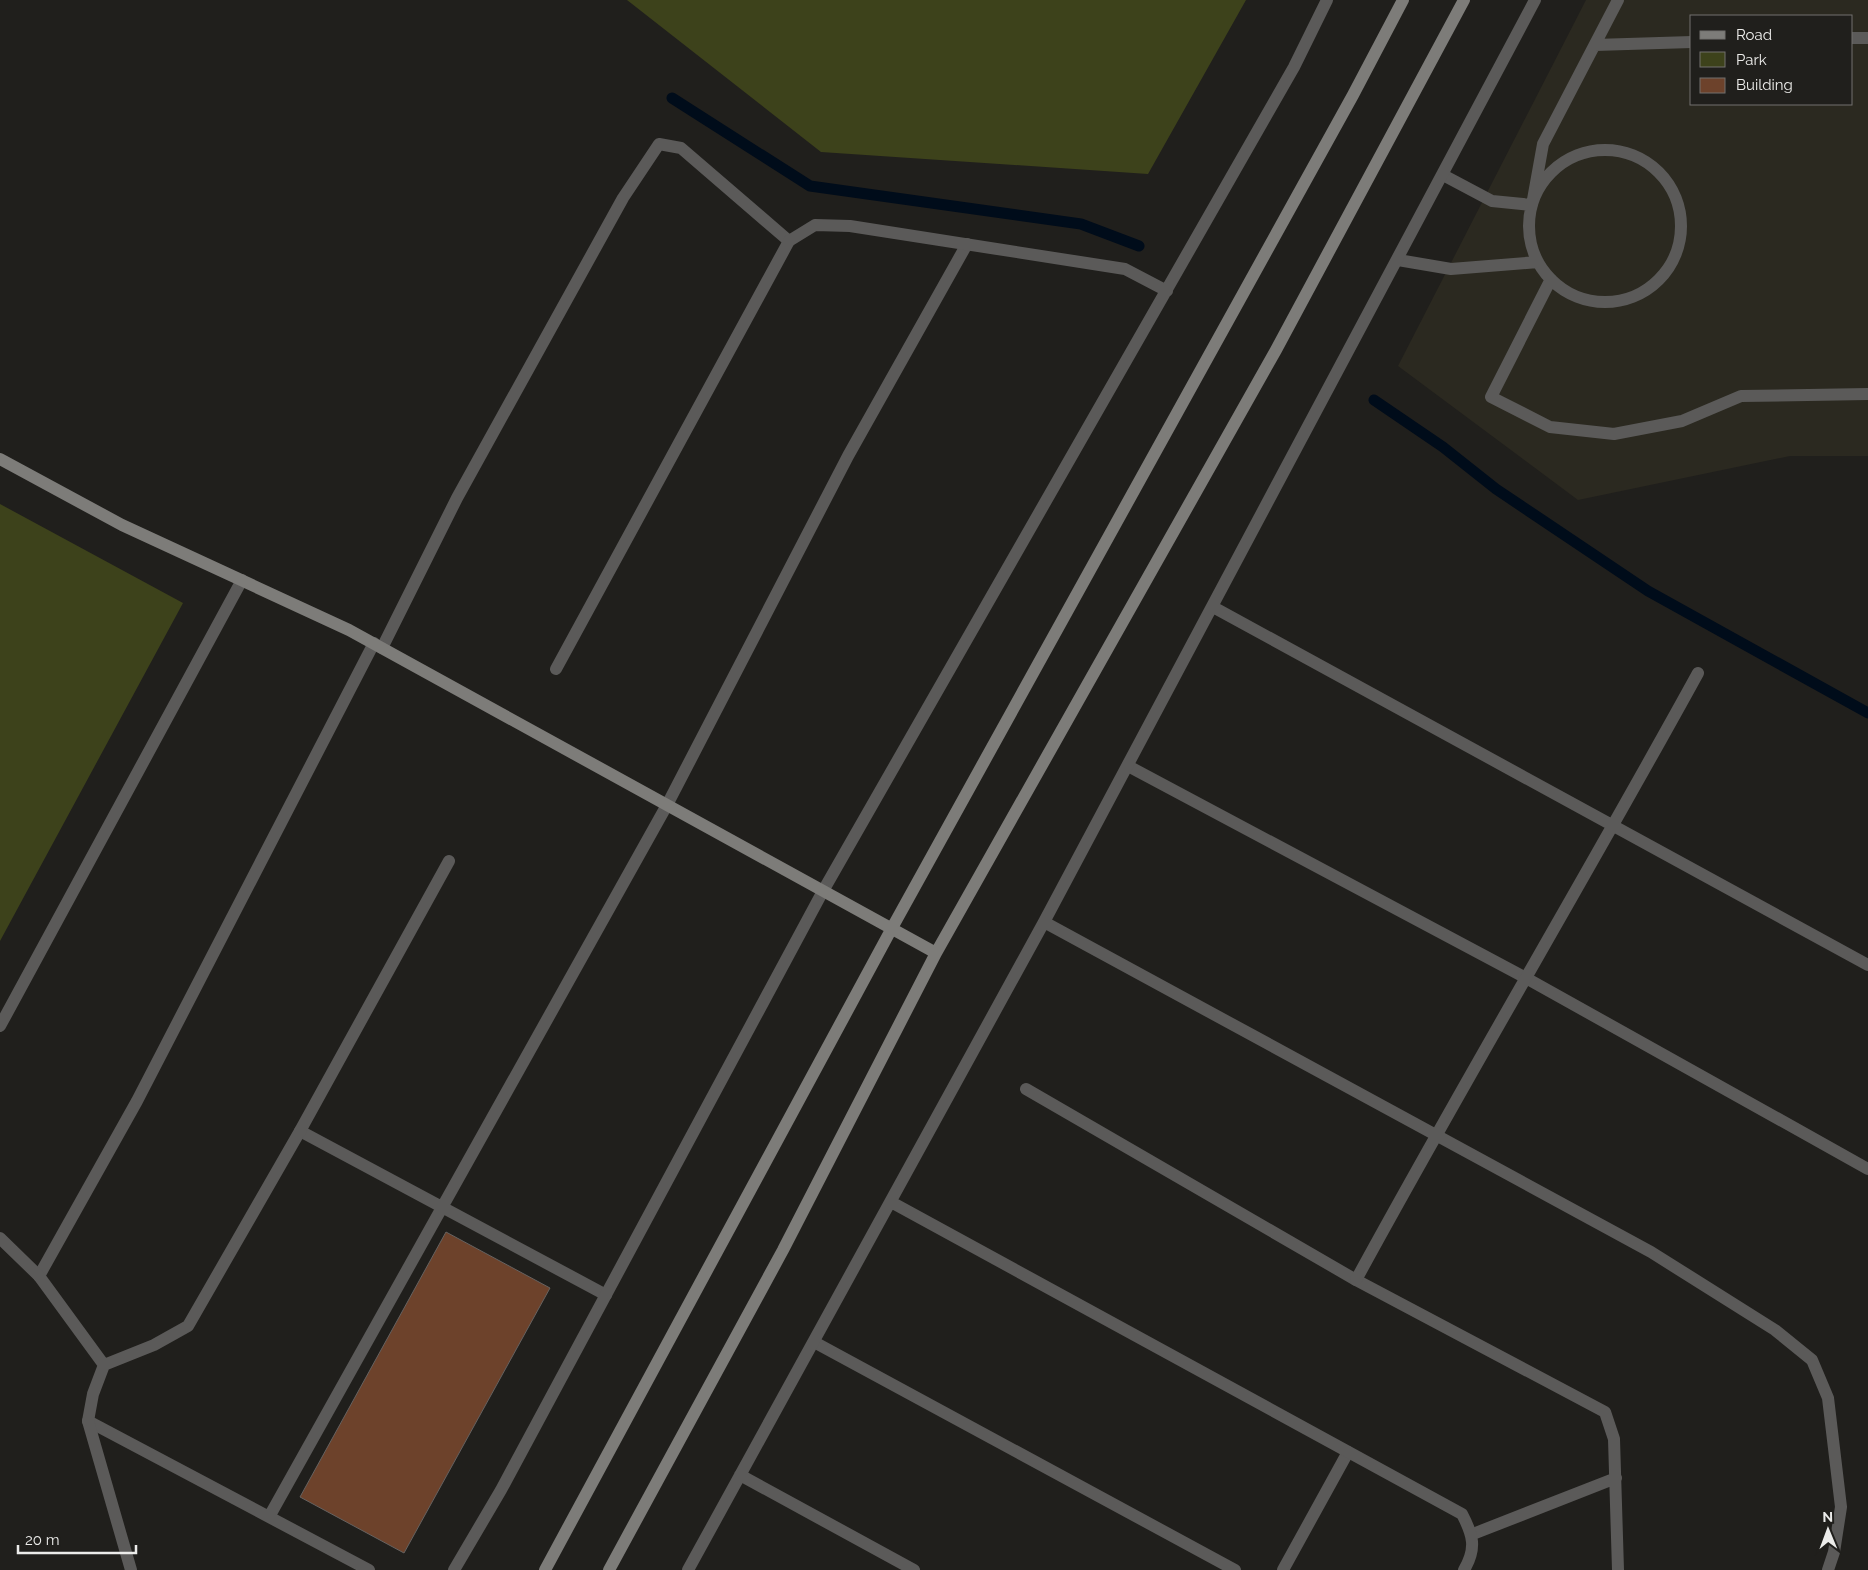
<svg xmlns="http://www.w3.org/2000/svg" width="1868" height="1570" viewBox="0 0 1868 1570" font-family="Raleway,sans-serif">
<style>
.built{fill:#2b2920;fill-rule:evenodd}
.green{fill:#3d421b}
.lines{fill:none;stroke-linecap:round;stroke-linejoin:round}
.stream{stroke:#000c1a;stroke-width:11}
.building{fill:#6d422b;stroke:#666260}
.lane{stroke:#5b5a59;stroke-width:12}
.street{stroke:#5b5a59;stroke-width:12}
.secondary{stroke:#7d7c79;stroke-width:12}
</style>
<rect width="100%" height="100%" fill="#201f1c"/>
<path class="built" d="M1586,0h282v456h-78l-212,44 -180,-134zM1692,16h160v88h-160z"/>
<path class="green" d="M627,0h619l-98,174 -327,-22z
M0,504l183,99 -183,338z"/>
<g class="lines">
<path class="stream" d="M672,98l138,88 271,38 58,22
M1374,400l69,47 53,42 152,102 220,122"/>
</g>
<path class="building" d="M446,1232l104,56 -146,265 -104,-56z"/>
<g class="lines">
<path class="lane" d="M1852,38h16
M1595,45l97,-3
M1529 226a76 76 0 1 1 152 0a76 76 0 1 1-152 0Z
M1443,175l49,26 40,4 11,-61 75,-144
M1398,260l53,9 87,-7
M1551,279l-60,118 59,30 64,7 68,-13 59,-25 127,-2
M382,648l75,-150 166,-300 36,-54 22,4 108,93
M1128,766l398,212 342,191
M1026,1089l330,191 249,132 9,27 4,131
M300,1131l306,164
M39,1276l98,-175 237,-458
M814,1342l421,228
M88,1421l281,149
M269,1517l398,-712 181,-349 119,-212
M1473,1534l143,-56
M1283,1570l65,-118"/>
<path class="street" d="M1213,607l655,358
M556,669l233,-428 26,-16 35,1 275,43 42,22
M1044,922l607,330 124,78 37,30 16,38 13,109 -7,45 -6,18
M0,1026l242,-446
M891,1202l571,312c11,21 15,34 2,56
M0,1238l39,38 65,89 50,-20 34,-19 112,-195 149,-270
M1356,1280c111,-204 230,-403 342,-607
M104,1365l-11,29 -5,27 43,149
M740,1475l174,95
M454,1570l47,-80 322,-599 471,-824 33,-67
M688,1570l356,-648 491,-922"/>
<path class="secondary" d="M0,459l122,66 227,105 587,323
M545,1570l347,-642 461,-833 50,-95
M609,1570l174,-320 153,-297 340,-603 188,-350"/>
</g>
<rect x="1690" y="15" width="162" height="90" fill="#201f1c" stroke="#72716e"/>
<rect x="1700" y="31" width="25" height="8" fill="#7d7c79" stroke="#72716e"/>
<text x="1736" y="40" font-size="15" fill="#ececea">Road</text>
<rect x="1700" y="52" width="25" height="15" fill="#3d421b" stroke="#72716e"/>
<text x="1736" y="65" font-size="15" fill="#ececea">Park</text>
<rect x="1700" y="78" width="25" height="15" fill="#6d422b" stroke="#72716e"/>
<text x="1736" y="90" font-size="15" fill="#ececea">Building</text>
<g transform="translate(1828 1530) rotate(359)" stroke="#201f1c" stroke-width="4" paint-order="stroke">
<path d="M0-4L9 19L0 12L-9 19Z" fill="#ececea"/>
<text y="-8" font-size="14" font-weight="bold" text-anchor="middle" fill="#ececea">N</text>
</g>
<path d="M18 1545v8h118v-8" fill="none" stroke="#ececea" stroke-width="2.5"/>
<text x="25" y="1545" font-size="15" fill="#ececea" stroke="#201f1c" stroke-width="4" paint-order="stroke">20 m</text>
</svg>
